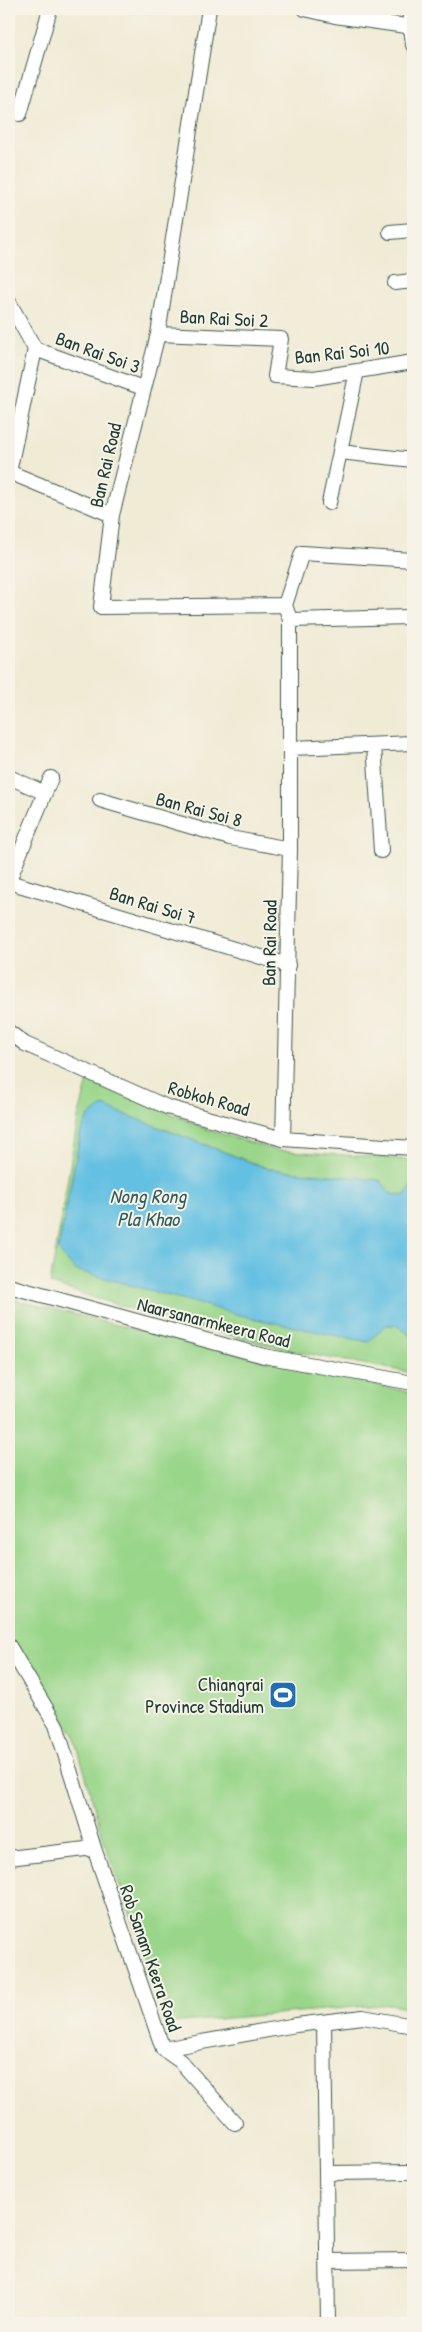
<svg xmlns="http://www.w3.org/2000/svg" width="422" height="2332" viewBox="0 0 422 2332" font-family="'Patrick Hand',sans-serif">
<style>
.green{fill:#9ad68a;stroke:#5c8a5f}
.water{fill:#64c0e2;stroke:#427e8b}
.lines{fill:none;stroke-linecap:round;stroke-linejoin:round}
.minor-casing{stroke:#3e574c;stroke-width:16}
.minor{stroke:#fff;stroke-width:14}
.labels{text-anchor:middle;stroke-width:4;stroke-linejoin:round;paint-order:stroke}
.street-label{font-size:19px;fill:#1f3d34;stroke:#f7f3e8}
.poi-label{font-size:19px;fill:#1f3d34;stroke:#f7f3e8;text-anchor:end}
.water-label{font-size:20px;font-style:italic;fill:#305e60;stroke:#f7f3e8}
</style>
<rect width="100%" height="100%" fill="#f7f3e8"/>
<filter id="ink" filterUnits="userSpaceOnUse"><feTurbulence type="fractalNoise" baseFrequency=".02" numOctaves="2"/><feDisplacementMap in="SourceGraphic" scale="10" xChannelSelector="R" yChannelSelector="G"/><feConvolveMatrix kernelMatrix="1 2 1 2 8 2 1 2 1" color-interpolation-filters="sRGB"/></filter>
<filter id="wash" filterUnits="userSpaceOnUse"><feTurbulence type="fractalNoise" baseFrequency=".0096" numOctaves="4" result="noise"/><feDisplacementMap in="SourceGraphic" scale="20" xChannelSelector="R" yChannelSelector="G"/><feGaussianBlur stdDeviation="1.12" result="paint"/><feColorMatrix in="noise" values="0 0 0 0 0 0 0 0 0 0 0 0 0 0 0 0 0 1.4 0 .05"/><feComposite in="paint" operator="in"/></filter>
<g filter="url(#wash)">
<rect width="100%" height="100%" fill="#f0ebd5"/>
<path class="green" d="M89,1077l117,52 69,21 138,10v24l-8,12 -14,-2 -12,-14 -110,-11 -166,-63 -22,25 -23,119 328,75h13l14,13v35l-121,-22 -138,-35 -104,-32 28,-166z
M9,1298l168,42 236,53v619l-21,-8 -221,19 -66,-178 -30,-107 -33,-56 -33,-44z"/>
<path class="water" d="M103,1106l166,63 111,11 11,14 13,2 9,-12v154l-15,-13h-12l-18,17 -117,-24 -176,-48 -17,-20 23,-119 7,-14z"/>
</g>
<g filter="url(#ink)">
<g class="lines">
<defs>
<path id="minor" d="M209,9l-51,325 -46,181 -11,92 184,-2 5,15v229l-7,290
M305,9l30,7 78,11
M409,9l4,36
M20,114l30,-105
M390,232l23,-2
M395,283l18,-2
M9,302l26,47 108,39
M158,334l123,5 -6,37 39,2 99,-16
M340,452l73,8
M9,472l26,-123
M9,472l103,43
M329,503l28,-132
M285,605l17,-52 111,7
M290,620l120,-3
M374,745l7,106
M291,748l122,-5
M9,777l36,16
M100,800l130,38 60,11
M9,880l42,-102
M9,882l279,83
M9,1032l16,12 142,63 116,32 130,9
M9,1286l255,70 149,27
M9,1646l47,79 38,123 69,201 133,-24 67,-8 50,9
M9,1858l85,-10
M324,2022l4,301
M163,2049l17,12 55,62
M326,2173l87,-1
M327,2261l86,-1"/>
</defs>
<use href="#minor" class="minor-casing"/>
<use href="#minor" class="minor"/>
</g>
</g>
<defs>
<symbol id="stadium-square" viewBox="-11 -11 22 22"><rect x="-9" y="-9" width="18" height="18" rx="4" fill="#1f6fb2" stroke="#f7f3e8"/><path d="M0-5a6.5 5 0 1 0 0 10a6.5 5 0 1 0 0-10ZM-3.5-1.8h7v3.6h-7Z" fill="#fff"/></symbol>
</defs>
<g fill-rule="evenodd">
<use href="#stadium-square" x="267" y="1679" width="32" height="32"/>
</g>
<g class="labels">
<g class="street-label">
<text transform="translate(224 318) rotate(3)" y="7">Ban Rai Soi 2</text>
<text transform="translate(98 352) rotate(20)" y="7">Ban Rai Soi 3</text>
<text transform="translate(342 352) rotate(-6)" y="7">Ban Rai Soi 10</text>
<text transform="translate(105 465) rotate(-77)" y="7">Ban Rai Road</text>
<text transform="translate(199 809) rotate(15)" y="7">Ban Rai Soi 8</text>
<text transform="translate(153 905) rotate(17)" y="7">Ban Rai Soi 7</text>
<text transform="translate(269 943) rotate(-89)" y="7">Ban Rai Road</text>
<text transform="translate(209 1098) rotate(16)" y="7">Robkoh Road</text>
<text transform="translate(214 1322) rotate(14)" y="7">Naarsanarmkeera Road</text>
<text transform="translate(151 1958) rotate(71)" y="7">Rob Sanam Keera Road</text>
</g>
<g class="poi-label">
<text x="264" y="1691">Chiangrai<tspan x="264" dy="22">Province Stadium</tspan></text>
</g>
<g class="water-label">
<text x="148" y="1203">Nong Rong<tspan x="148" dy="23">Pla Khao</tspan></text>
</g>
</g>
<rect width="422" height="2332" fill="none" stroke="#f7f3e8" stroke-width="30"/>
</svg>
